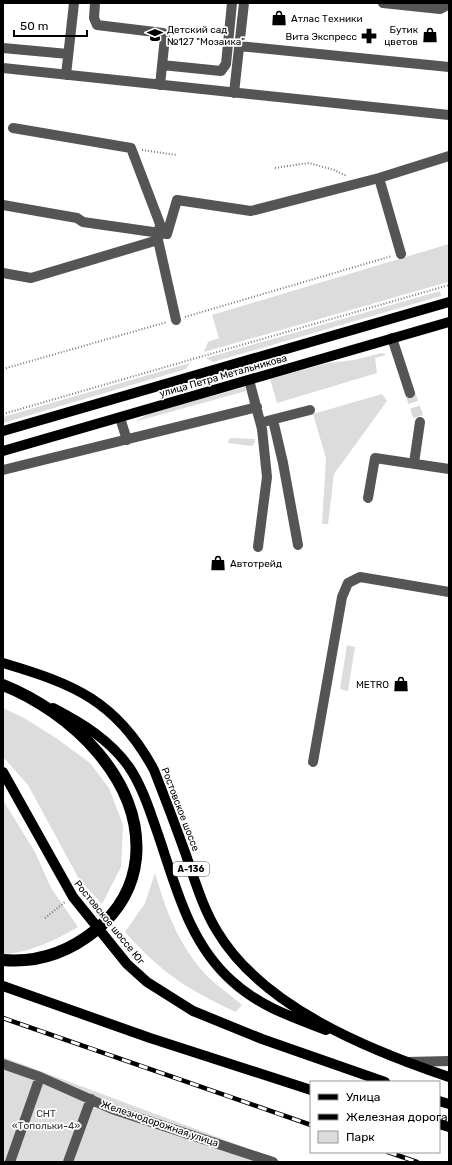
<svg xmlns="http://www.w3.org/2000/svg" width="452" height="1165" viewBox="0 0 452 1165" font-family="Rubik,sans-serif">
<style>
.green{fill:#dcdcdc}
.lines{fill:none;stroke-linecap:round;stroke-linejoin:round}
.minor-tunnel{stroke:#d9d9d9;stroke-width:10;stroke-dasharray:10 5;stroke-linecap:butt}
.path{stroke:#777;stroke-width:2;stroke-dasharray:1 2;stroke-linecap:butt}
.minor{stroke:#555;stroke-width:10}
.major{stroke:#000;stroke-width:10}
.highway{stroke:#000;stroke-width:12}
.rail-casing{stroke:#000;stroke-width:4.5}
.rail{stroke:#fff;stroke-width:3;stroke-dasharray:9;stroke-linecap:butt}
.labels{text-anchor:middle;stroke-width:3.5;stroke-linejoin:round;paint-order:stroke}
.shield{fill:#fff;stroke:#4c4c4c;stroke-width:1}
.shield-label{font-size:9px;font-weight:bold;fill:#000}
.poi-label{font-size:10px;fill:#000;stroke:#fff;text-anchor:start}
.street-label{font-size:10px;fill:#000;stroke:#fff}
.park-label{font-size:10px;fill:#333;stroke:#fff}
</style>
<rect width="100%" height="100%" fill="#fff"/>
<path class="green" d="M449,244l-1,38 -244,70 4,-10 11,-4 -7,-23z
M440,291l1,5 -228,66 -7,-4z
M382,353l4,2 -11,3 2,15 -100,30 -7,-24 58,-16 26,-3z
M190,363l-4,6 -183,54v-6z
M245,387l1,4 -112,31 16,-9z
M382,394l5,7 -53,73 -6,50h-6l4,-66 -13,-44z
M232,438l23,1v3l-3,4 -24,-3 1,-4z
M347,645l8,2 -7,44 -8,-2z
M3,708l21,10 32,20 34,25 19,25 14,37 -2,42 -19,37 -23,-25 -51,-94 -25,-28z
M3,800l32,52 16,36 27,39c-22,13 -49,26 -75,27z
M155,873c11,38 24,73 52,103 10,10 24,19 35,29l-6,7c-48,-22 -76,-40 -111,-80l20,-29z
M3,1057l281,105h-281z"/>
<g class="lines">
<path class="minor-tunnel" d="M410,393l10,29"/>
<path class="path" d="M142,150l35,5
M275,168l34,-5 25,7 13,6
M185,317l207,-61
M3,369l164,-47
M3,414l446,-129
M45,918l20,-16"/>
<path class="minor" d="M95,3l-1,15 3,7 66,8 2,4 -5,48
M383,3l57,6 4,-2 1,-4
M239,46l210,21
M3,48l65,6
M162,65l59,6 5,-7 6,-61
M3,68l446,47
M66,75l8,-72
M234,93l10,-90
M13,128l118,20 29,76 -2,16 18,80
M379,178l22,76
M3,205l74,13 6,4 84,12 10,-34 74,11 128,-33 70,-22
M3,273l28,5 127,-38
M392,338l18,55
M249,380l13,49 5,48 -9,70
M120,418l7,22
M273,420l10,43 15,82
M267,421l43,-11
M414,463l6,-41
M3,470l254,-63
M368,498l7,-40 74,11
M313,762l29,-165 6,-14 12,-6 89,15
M407,1062l42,-1
M3,1064l37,13 72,32 161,53
M10,1162l30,-85
M68,1162l23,-63"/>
<path class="major" d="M3,431l446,-129
M3,451l446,-129
M3,663c71,21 114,38 151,107 11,28 22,57 32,85 9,26 17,53 31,76 45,76 152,119 232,146
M53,708c29,15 57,32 76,59 11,16 18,35 24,53 21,57 32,119 79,161 27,25 60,36 94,49
M3,772l70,125 54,67 20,18 46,29 69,28 123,43
M3,986l147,52 161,52
M439,1101l10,3
M439,1124l10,3"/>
<path class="highway" d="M3,685c68,27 140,95 133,173 -3,30 -17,53 -40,72 -27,22 -58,33 -93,30"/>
<defs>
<path id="rail" d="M3,1018l308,107
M388,1152l29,10"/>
</defs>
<use href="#rail" class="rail-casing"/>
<use href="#rail" class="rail"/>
</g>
<defs>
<symbol id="shop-bare" viewBox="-9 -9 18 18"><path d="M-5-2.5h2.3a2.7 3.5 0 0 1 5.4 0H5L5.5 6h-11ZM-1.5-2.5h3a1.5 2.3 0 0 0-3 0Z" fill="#000" stroke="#fff" stroke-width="2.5" paint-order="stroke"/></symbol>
<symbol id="school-bare" viewBox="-9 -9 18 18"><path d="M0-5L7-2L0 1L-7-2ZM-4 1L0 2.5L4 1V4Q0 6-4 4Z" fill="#000" stroke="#fff" stroke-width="2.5" paint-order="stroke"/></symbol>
<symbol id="pharmacy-bare" viewBox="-9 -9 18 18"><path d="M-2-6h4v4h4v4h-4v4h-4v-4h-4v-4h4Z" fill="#000" stroke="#fff" stroke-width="2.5" paint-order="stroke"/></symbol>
</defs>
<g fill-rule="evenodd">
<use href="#shop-bare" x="268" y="7" width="22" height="22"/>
<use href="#school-bare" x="144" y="24" width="22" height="22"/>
<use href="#shop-bare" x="419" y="24" width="22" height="22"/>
<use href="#pharmacy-bare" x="358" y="25" width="22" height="22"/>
<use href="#shop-bare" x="207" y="552" width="22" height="22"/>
<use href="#shop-bare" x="390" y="673" width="22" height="22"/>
</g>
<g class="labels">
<rect class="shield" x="173" y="862" width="36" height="14" rx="3"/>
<g class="shield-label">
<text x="191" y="872">А-136</text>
</g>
<g class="poi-label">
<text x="291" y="22">Атлас Техники</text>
<text x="167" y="33">Детский сад<tspan x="167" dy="12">№127 "Мозаика"</tspan></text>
<text x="418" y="33" text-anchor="end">Бутик<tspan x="418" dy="12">цветов</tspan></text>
<text x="357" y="40" text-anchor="end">Вита Экспресс</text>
<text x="230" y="567">Автотрейд</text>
<text x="389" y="688" text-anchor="end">METRO</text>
</g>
<g class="street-label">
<text transform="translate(223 375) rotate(-16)" y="4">улица Петра Метальникова</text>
<text transform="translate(181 809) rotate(69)" y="4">Ростовское шоссе</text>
<text transform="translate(110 922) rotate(51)" y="4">Ростовское шоссе Юг</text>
<text transform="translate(160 1123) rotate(19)" y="4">Железнодорожная улица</text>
</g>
<g class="park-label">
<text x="46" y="1117">СНТ<tspan x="46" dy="12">«Топольки-4»</tspan></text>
</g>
</g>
<rect width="452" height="1165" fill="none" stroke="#000000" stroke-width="8"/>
<rect x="310" y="1081" width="130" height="72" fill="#ffffff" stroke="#999999"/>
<rect x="318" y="1094" width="20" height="6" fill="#000000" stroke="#999999"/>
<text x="346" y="1101" font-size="12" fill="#000000">Улица</text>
<rect x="318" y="1114" width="20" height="6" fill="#000000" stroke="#999999"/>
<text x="346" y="1121" font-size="12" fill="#000000">Железная дорога</text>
<rect x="318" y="1131" width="20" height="12" fill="#dcdcdc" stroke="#999999"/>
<text x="346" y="1141" font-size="12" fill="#000000">Парк</text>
<path d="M14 30v6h73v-6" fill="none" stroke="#000000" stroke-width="2"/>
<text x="20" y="30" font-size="12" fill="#000000" stroke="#ffffff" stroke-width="3" paint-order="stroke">50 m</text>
</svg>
